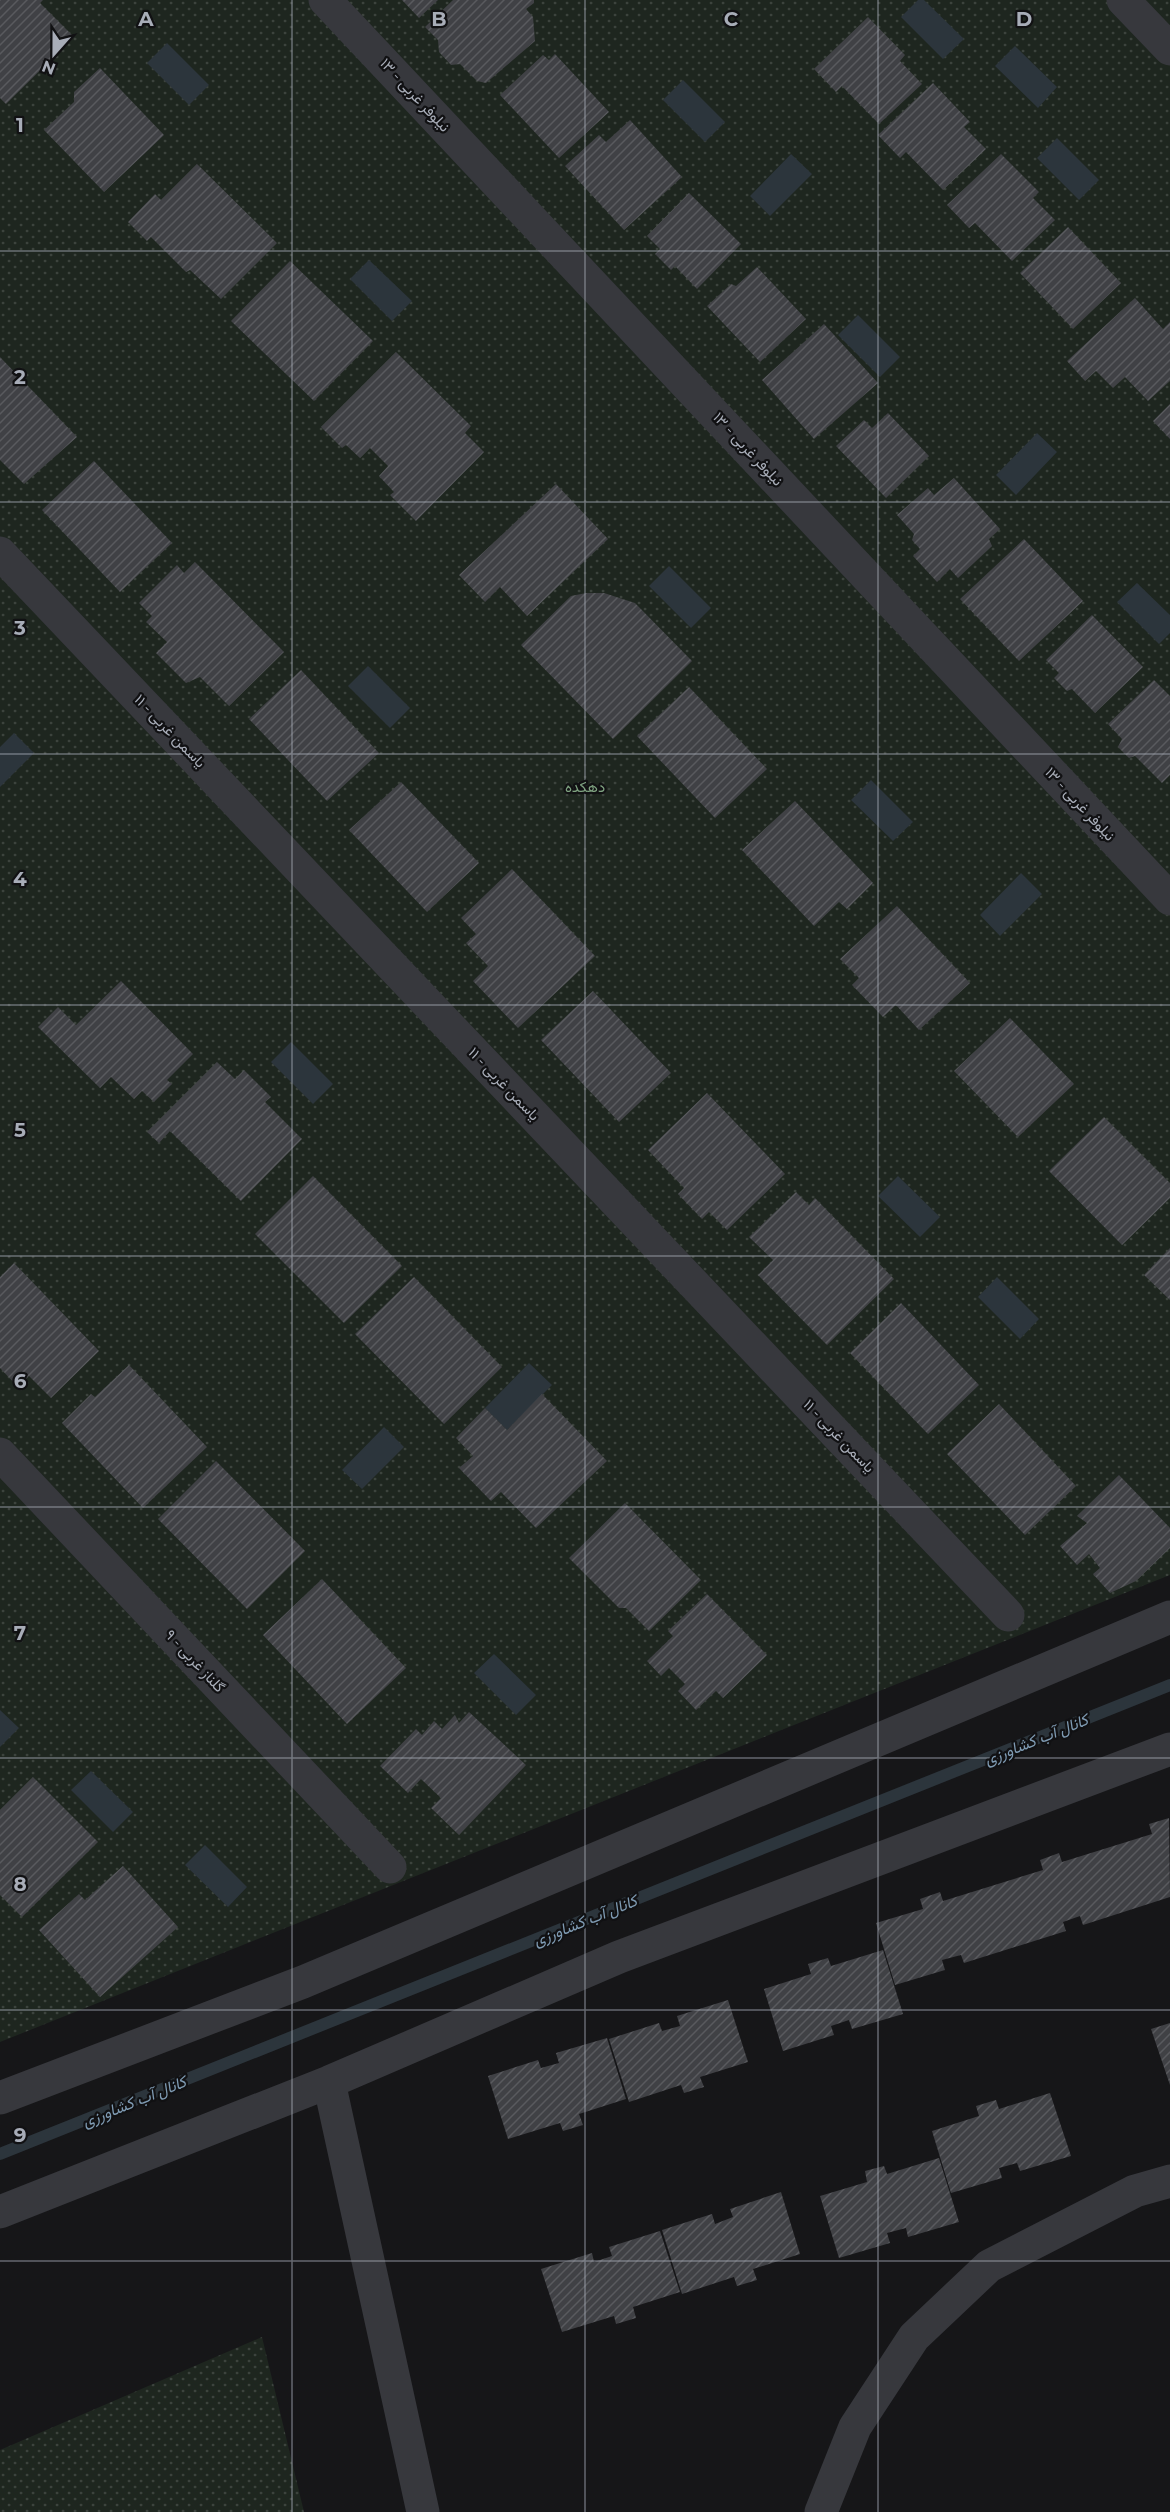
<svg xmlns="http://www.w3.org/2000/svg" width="1170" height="2512" viewBox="0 0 1170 2512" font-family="Montserrat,Vazirmatn,sans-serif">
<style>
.garden{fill:url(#garden-dots)}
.water{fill:#2c353c}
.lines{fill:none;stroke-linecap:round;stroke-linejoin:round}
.stream{stroke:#2c353c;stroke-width:12}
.building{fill:url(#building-hatch)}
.minor{stroke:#37383d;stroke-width:33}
.grid{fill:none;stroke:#a8adb8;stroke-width:1.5;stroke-opacity:0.55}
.labels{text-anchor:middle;stroke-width:4.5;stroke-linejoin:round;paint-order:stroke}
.street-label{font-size:15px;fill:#a8adb8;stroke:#111113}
.park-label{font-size:15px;fill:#7fa381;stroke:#111113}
.water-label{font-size:16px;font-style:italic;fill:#7f9bb3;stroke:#111113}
.grid-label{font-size:20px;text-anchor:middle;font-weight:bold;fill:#a8adb8;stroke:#111113;stroke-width:4.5;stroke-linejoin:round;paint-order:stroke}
</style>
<defs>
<pattern id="garden-dots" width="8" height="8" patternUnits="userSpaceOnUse" patternTransform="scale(1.5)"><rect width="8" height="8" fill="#1e261f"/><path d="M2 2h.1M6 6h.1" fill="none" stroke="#3c433d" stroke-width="1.8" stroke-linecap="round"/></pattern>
<pattern id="building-hatch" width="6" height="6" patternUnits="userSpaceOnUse" patternTransform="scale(1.5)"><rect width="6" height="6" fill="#404145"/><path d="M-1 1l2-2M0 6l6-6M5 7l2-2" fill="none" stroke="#595a5e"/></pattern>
</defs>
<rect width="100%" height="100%" fill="#161618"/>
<path class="garden" d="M0,0h1170v1575l-1170,467z
M262,2337l42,175h-304v-62z"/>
<path class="water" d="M918,0h6l40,39 -21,20 -42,-42z
M167,43l42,42 -20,20 -42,-42z
M1015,46l42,41 -19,21 -43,-42z
M683,80l42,42 -20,20 -42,-42z
M1057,138l42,42 -20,20 -42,-42z
M791,154l21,20 -42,42 -20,-20z
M369,260l43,41 -20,20 -42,-42z
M858,315l42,42 -20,20 -42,-42z
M1037,433l20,19 -41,43 -20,-20z
M669,566l42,42 -20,20 -42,-42z
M1137,583l33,32v18l-11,11 -42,-42z
M368,666l42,42 -20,20 -42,-42z
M14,733l20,20 -34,34v-40z
M871,780l42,42 -20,19 -42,-41z
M1021,873l21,21 -42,42 -20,-21z
M291,1042l42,42 -20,20 -42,-42z
M898,1176l42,41 -20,20 -42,-41z
M997,1277l42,42 -19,20 -42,-42z
M529,1363l23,22 -45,45 -22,-22z
M384,1427l20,20 -42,42 -20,-19z
M494,1654l42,41 -20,20 -42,-42z
M0,1710l19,18 -19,19z
M91,1771l42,41 -20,20 -42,-42z
M205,1845l42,42 -19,20 -43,-42z"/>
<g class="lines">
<path class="stream" d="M0,2154l1170,-469"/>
</g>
<path class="building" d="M0,0h43l-3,3 34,34 -68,67 -6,-6z
M402,0h36l-19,18z
M453,0h81v3l-8,6 7,8 2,24 -49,42 -9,-2 -17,-17 -9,1 -12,-13 -1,-12 -13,-13z
M868,17l37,38 -5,6 22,23 -43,40 -37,-38 -6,6 -22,-23z
M555,54l54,58 -50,46 -59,-63 43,-40 6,5z
M100,68l64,67 -60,57 -60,-62 30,-28v-10z
M933,83l37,39 -6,5 22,22 -43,41 -37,-38 -6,6 -22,-23z
M630,120l52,57 -58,53 -59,-64 34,-31 7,7z
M1001,154l38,38 -6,6 22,22 -43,41 -37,-38 -6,5 -22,-23z
M197,164l80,79 -56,56 -31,-29 -4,2 -35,-35 -4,4 -19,-19 27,-28 6,6z
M689,193l52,51 -44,45 -22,-23 -4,4 -16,-16 5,-5 -13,-13z
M1068,227l53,56 -48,46 -53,-56z
M290,261l83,80 -59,60 -83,-80z
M757,267l49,52 -46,43 -53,-56 24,-22 5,2z
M1135,298l28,31 7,-7v59l-22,20 -23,-24 -12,11 -17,-17 -11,10 -18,-20z
M824,324l54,59 -64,56 -52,-59z
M396,352l75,74 -6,7 19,19 -68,69 -26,-26 4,-3 -15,-16 9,-10 -18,-18 -10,10 -14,-13 -4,3 -21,-21z
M0,357l77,80 -53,47 -24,-24z
M1170,404v35l-17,-18z
M888,413l41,43 -43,42 -50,-52 28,-26 8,8z
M94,461l78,82 -52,49 -78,-82z
M954,478l46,51 -11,10 3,7 -34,32 -8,-9 -13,13 -24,-26 7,-7 -8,-9 2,-6 -17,-19 31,-27 6,7z
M556,484l52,55 -81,77 -27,-29 -15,15 -26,-27z
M1024,539l59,62 -64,60 -59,-62z
M195,562l89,90 -55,54 -29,-29 -14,6 -30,-30 11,-11 -21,-20 6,-6 -13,-13 38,-38 7,8z
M586,593h18l31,10 57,58 -79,78 -92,-94 50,-49z
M1092,615l51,52 -48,46 -23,-24 -5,2 -13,-13 5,-5 -13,-13z
M301,670l78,83 -52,48 -78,-82z
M1154,680l16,16v79l-8,8 -27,-27 -6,2 -11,-11 4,-8 -14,-15z
M689,687l78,82 -52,49 -78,-82z
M401,782l78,81 -52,49 -78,-82z
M795,801l78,82 -26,26 -8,-7 -25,24 -72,-76z
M512,869l83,87 -77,72 -45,-47 15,-15 -22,-23 10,-9 -15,-16z
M897,906l73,77 -51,47 -23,-25 -13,12 -31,-32 7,-7 -19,-19z
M121,981l72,73 -26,26 5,4 -18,18 -12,-11 -8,8 -23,-22 -11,11 -62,-61 20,-20 18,18z
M593,991l78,82 -52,49 -78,-82z
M1010,1018l64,66 -56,53 -64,-66z
M217,1062l18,17 9,-9 27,27 -6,5 37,37 -61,62 -71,-70 -11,12 -12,-11z
M707,1093l78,81 -58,56 -18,-18 -7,7 -24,-25 6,-6 -36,-38z
M1104,1117l66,66v15l-48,47 -73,-74z
M313,1176l89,90 -58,57 -89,-89z
M796,1192l13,13 6,-7 79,81 -67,66 -69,-70 15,-15 -24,-23z
M1170,1248v52l-26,-25z
M14,1263l85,88 -48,47 -22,-22 -11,11 -18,-19v-91z
M414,1277l88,90 -58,57 -89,-90z
M901,1303l78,82 -51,49 -78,-81z
M129,1365l78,82 -64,61 -81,-85 29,-29 4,3z
M542,1394l65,67 -71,67 -35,-36 -10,9 -32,-33 14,-12 -17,-18 29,-30 22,22z
M999,1404l77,82 -51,49 -78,-81z
M216,1461l89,90 -58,58 -89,-90z
M1119,1475l51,53v20l-34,33 -26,12 -17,-19 7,-6 -11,-14 -12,11 -17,-19 27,-23 -10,-7z
M625,1503l76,77 -52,51 -23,-23h-7l-50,-50z
M322,1579l84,89 -59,56 -84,-89z
M707,1594l60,61 -44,43 -7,-7 -20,19 -18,-19 7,-7 -16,-16 -8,8 -14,-15 26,-25 -5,-5z
M469,1712l57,53 -67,70 -28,-27 10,-10 -20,-19 -13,14 -28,-27 36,-37 6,6 12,-14 8,8 13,-14 4,8z
M33,1777l65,65 -76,75 -22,-22v-85z
M1169,1818l1,79 -87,28 -3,-9 -17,6 3,9 -102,32 -3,-8 -19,5 3,10 -50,15 -19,-62 47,-14 -3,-10 20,-7 3,9 100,-31 -3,-10 19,-7 3,9 90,-28 -3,-10z
M123,1866l55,61 -78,70 -61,-67 40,-36 6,6z
M883,1950l20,64 -51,15 -3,-9 -18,6 3,9 -51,16 -19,-62 47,-15 -3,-10 20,-6 3,8z
M728,2000l20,62 -48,15 4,10 -20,6 -3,-8 -52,17 -20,-63 50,-16 3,8 18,-5 -3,-10z
M1170,2023v62l-19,-56z
M607,2038l19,61 -47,15 4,11 -20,6 -3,-8 -52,16 -20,-63 50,-16 3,8 18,-5 -3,-10z
M1050,2093l21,63 -51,15 -3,-8 -18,5 3,10 -51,15 -19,-62 47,-15 -3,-10 20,-6 3,9z
M939,2158l20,64 -51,15 -2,-9 -19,5 3,10 -51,15 -19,-62 47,-14 -2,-11 19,-5 3,8z
M781,2192l19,62 -47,15 4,11 -20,6 -3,-9 -52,17 -20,-64 50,-16 3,10 18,-7 -3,-8z
M660,2231l20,61 -47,15 3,11 -20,6 -2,-8 -52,16 -21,-63 51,-16 2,9 18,-6 -3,-9z"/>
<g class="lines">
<path class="minor" d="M325,0l845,899
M1123,0l47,49
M0,553l1008,1062
M0,1454l390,413
M329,2082l94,430
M0,2098l303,-116 867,-365
M0,2212l329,-130 290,-125 551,-208
M821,2512l34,-85 59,-90 75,-71 146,-75 35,-10"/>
</g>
<path class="grid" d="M292,0v2512M585,0v2512M878,0v2512M0,251h1170M0,502h1170M0,754h1170M0,1005h1170M0,1256h1170M0,1507h1170M0,1758h1170M0,2010h1170M0,2261h1170"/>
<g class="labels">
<g class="street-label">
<text transform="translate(415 95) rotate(47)" y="5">نیلوفر غربی - ۱۳</text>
<text transform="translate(748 449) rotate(47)" y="5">نیلوفر غربی - ۱۳</text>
<text transform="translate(170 731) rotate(46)" y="5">یاسمن غربی - ۱۱</text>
<text transform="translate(1080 804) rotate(47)" y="5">نیلوفر غربی - ۱۳</text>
<text transform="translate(504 1084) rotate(46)" y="5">یاسمن غربی - ۱۱</text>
<text transform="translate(839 1436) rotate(46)" y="5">یاسمن غربی - ۱۱</text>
<text transform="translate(195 1661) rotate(47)" y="5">گلناز غربی - ۹</text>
</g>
<g class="park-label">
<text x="585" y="792">دهکده</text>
</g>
<g class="water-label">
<text transform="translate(1036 1739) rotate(-22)" y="6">کانال آب کشاورزی</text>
<text transform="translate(585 1920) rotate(-22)" y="6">کانال آب کشاورزی</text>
<text transform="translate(134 2101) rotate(-22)" y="6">کانال آب کشاورزی</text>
</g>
</g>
<g class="grid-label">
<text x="146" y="26">A</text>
<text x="439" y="26">B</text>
<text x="731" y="26">C</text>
<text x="1024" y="26">D</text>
<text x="20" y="132">1</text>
<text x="20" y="384">2</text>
<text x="20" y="635">3</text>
<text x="20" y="886">4</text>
<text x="20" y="1137">5</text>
<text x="20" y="1388">6</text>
<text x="20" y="1640">7</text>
<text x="20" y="1891">8</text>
<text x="20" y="2142">9</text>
</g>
<g transform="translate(54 54) rotate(201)" stroke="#111113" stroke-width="4.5" paint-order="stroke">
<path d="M0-4.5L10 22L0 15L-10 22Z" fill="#a8adb8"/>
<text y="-9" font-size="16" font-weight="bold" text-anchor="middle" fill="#a8adb8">N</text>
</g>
</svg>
